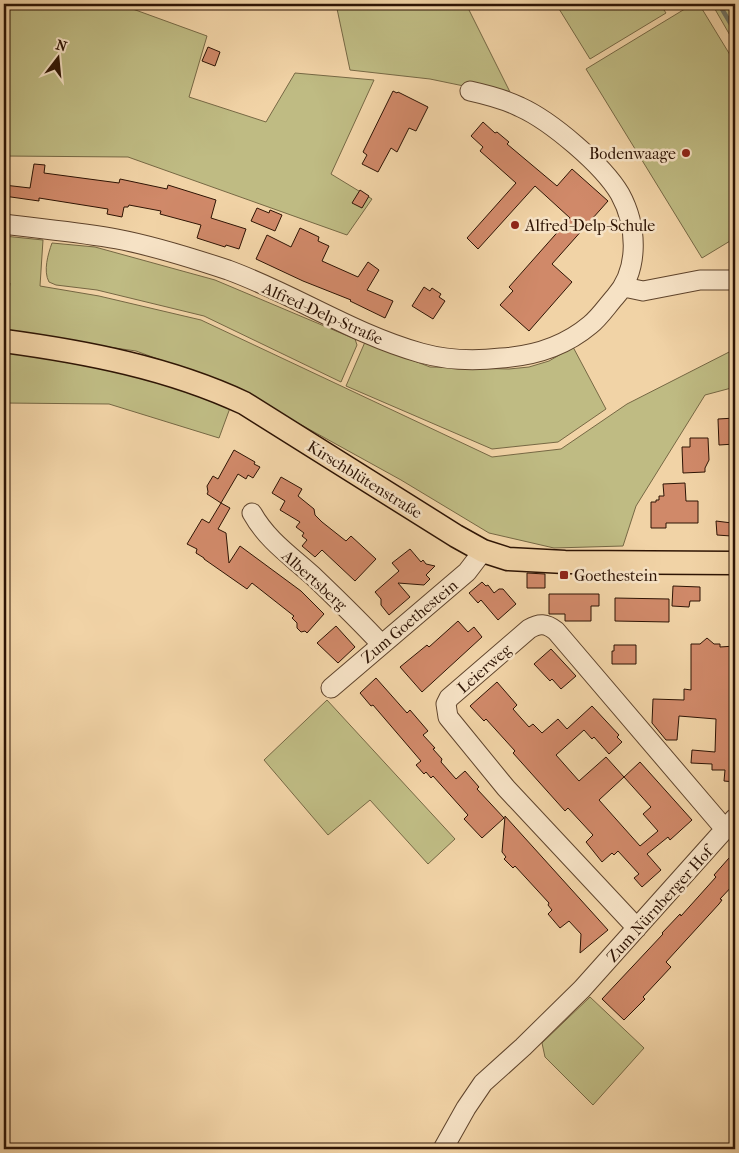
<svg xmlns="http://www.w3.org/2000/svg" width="739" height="1153" viewBox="0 0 739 1153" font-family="'IM FELL French Canon',serif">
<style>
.green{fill:#bfbb83;stroke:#766844}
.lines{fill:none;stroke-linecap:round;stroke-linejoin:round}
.stream{stroke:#6f7668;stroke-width:4.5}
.building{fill:#d08969;stroke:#2e1404;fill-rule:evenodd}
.minor-casing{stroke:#5f442c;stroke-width:21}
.major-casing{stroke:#2e1404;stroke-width:25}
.minor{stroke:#f6e2c5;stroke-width:19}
.major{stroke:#f1d3a6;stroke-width:22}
.poi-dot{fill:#8f2418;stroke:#f6e2c5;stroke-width:2}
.labels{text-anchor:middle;stroke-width:5;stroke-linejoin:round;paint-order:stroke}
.poi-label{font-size:16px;fill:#2e1404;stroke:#f6e2c5;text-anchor:start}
.street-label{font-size:16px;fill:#2e1404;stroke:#f6e2c5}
</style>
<rect width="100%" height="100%" fill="#f1d3a6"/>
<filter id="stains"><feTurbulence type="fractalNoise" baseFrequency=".004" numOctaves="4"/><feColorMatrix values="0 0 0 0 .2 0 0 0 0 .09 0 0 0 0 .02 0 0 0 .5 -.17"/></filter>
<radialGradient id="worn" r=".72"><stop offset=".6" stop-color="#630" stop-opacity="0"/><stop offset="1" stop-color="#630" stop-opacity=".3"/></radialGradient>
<path class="green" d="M4,4h115l88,32 -18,61 77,25 29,-49 79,7 -43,94 41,25 -25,36 -219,-78 -124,-1z
M336,4h130l46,92 -82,-17 -80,-9z
M556,4h104l6,9 -76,46z
M693,4h6l36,59v175l-33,20 -116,-189z
M712,4h23v40z
M4,236l39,4 -3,46 59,10 102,24 291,137 69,-8 66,-45 108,-55v38l-30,8 -69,111 -13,40 -69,2 -65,-15 -88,-53 -172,-95 -93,-34 -132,-19 6,-49 -6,-1z
M52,243l43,4 120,33 140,59 2,6 -16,37 -137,-66 -107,-26 -41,-5 -7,-3c-6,-11 -1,-28 3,-39z
M365,342l65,25 79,2 20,-2 20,-6 24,-14 33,62 -48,33 -66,7 -146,-63z
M4,352l19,2 121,23 86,31 -11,30 -110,-34 -105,-1z
M327,700l128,139 -27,25 -58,-64 -42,35 -64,-75z
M590,997l54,51 -51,57 -48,-48 -3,-14z"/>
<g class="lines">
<path class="stream" d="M719,4l16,27"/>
</g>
<path class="building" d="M208,47l12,5 -5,14 -13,-5z
M393,91l4,2 1,-1 30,15 -12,24 -7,-3 -12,24 -6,-4 -13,24 -16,-8 5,-9 -4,-3z
M483,122l12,11 2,-1 12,10 -2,2 50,42 15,-17 36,32 -56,63 20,18 -43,49 -29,-26 13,-14 -4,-4 61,-69 -35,-32 -57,63 -11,-11 49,-55 -36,-32 3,-4 -12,-11z
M34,164l11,1 -1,8 75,10 1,-4 47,10 1,-4 48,15 -5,18 35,11 -7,20 -13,-4 -1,2 -28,-9 4,-13 -41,-11 1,-3 -32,-6 -1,2h-4l-2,10 -15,-3 1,-5 -69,-11v3l-35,-5v-11l26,3z
M360,190l9,6 -7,12 -10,-5z
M257,208l12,5 1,-3 12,5 -7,16 -24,-10z
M300,228l19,9 -1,4 11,5 -7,15 36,16 10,-15 11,8 -12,20 26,11 -8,17 -35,-17 1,-1 -48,-19 -47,-22 11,-24 24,12z
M424,287l6,4 2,-3 9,6 -2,3 6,4 -12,18 -21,-13z
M735,418v26l-16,1 -1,-26z
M690,438h18l1,22 -4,8v4l-22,1 -1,-26h8z
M234,450l21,12 -1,2 6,3 -7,11 -5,-3 -2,4 -8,-5 -17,29 -14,-9 1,-2 -1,-6 6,-10 5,3z
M281,477l21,12 -4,7 16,13 1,6 7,7 24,19 5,-5 25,23 -21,22 -33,-31 -7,7 -13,-11 5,-6 -5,-4 2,-3 -8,-6 4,-5 -20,-12 5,-9 -13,-8z
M685,483l1,18h12v22h-32v5h-15v-26h5v-2h3v-4h5l-1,-12z
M221,503l9,5 -12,21 8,4 3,30 11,-17 61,45 23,23 -17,19 -2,-2 -4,1 -4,-4v-5l-5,-5 2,-2 -42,-33 -5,6 -43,-30v-1l-8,-5 1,-4 -10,-5 15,-25 7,4z
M716,521l16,2 -1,13 -14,-1z
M410,549l11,13 2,-2 3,4 9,2 -9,9 4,4 -6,6 -26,-2 12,14 -21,18 -8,-10v-6l-6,-7 24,-21 -7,-8z
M527,573l18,1v14h-18z
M482,582l4,4 2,-1 6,8 5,-4h4l13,15 -18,16 -17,-20 -3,3 -9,-10z
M673,586l27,1v14h-10l-1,6 -17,-1z
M549,594h50v12h-8v15h-26v-7h-16z
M615,598l54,1v23l-54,-1z
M458,621l10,11 6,-5 8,10 -60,55 -22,-25 27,-22 2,2z
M336,626l19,21 -17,16 -21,-20z
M707,638l7,6h6v3l15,-1v80h-4l-1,21h5v35l-11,-1 1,-11h-13v-6l-21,-1 1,-13 23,2 1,-33 -37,-3 -2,24h-11l-14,-17 1,-24 31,1v-11l7,1v-46h9z
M614,645h22v19h-24v-13h2z
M551,649l25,27 -15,13 -9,-10 -2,2 -16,-17z
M376,678l31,35 3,-3 18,21 -5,4 12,13 -2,1 9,10 -1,3 15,17 9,-8 14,16 -2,2 27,29 -22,20 -18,-19 4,-4 -35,-39 -2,2 -5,-6 -2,2 -8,-9 5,-4 -48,-56 -2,1 -11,-13z
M497,682l20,23 -4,4 16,18 4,-3 9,9 16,-14 9,10 25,-23 27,29 -2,2 5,5 -13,12 -15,-17 -2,2 -8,-9 -28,25 23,26 27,-24 18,20 16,-15 52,58 -22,20 -2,-3 -21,17 14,16 -19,17 -8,-9 5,-4 -21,-23 -4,4 -2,-2 -10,9 -16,-20 7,-7 -25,-27 -3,3 -52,-58 2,-2 -29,-32 -2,2 -14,-15zM624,777l27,30 -8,7 15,17 -18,15 -41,-46z
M505,816l103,114 -28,23 1,-19 -12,-13 -9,7 -12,-14 4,-4 -4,-5 1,-2 -34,-37 -2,2 -9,-9 2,-2 -4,-5z
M729,858l6,5v20l-15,16 2,1 -3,4 -53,58 5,5 -28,30 2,2 -21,21 -22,-21 61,-65 -1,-1 18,-19 1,2 35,-39 -2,-2z"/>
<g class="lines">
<defs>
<path id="minor" d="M4,224c37,5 76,8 113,15 37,7 75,19 111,31 66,24 125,64 193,83 25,7 54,8 80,5 32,-2 64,-12 89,-33 9,-7 17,-19 25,-28 25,-28 22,-72 5,-103 -17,-29 -69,-73 -100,-87 -16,-8 -32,-12 -50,-16
M624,287l19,4 57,-11h35
M252,513c15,27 39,43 61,63 23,22 46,44 68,68
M331,688l136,-116 16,-21
M637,928l-131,-140 -58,-71 -2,-13 3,-6 80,-69c10,-6 17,-6 27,2l169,198
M443,1149l23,-41 17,-25 40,-36 59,-58 153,-171"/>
<path id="major" d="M4,341c82,11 165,27 240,62l212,133 27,15 25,8 57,3 170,1"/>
</defs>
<use href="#minor" class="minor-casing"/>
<use href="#major" class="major-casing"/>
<use href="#minor" class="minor"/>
<use href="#major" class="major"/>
</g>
<g class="poi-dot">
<circle cx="686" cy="153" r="5"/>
<circle cx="515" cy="225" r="5"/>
<rect x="559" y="570" width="10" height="10" rx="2.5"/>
</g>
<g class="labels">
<g class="poi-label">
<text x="676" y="159" text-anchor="end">Bodenwaage</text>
<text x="525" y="231">Alfred-Delp-Schule</text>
<text x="574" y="581">Goethestein</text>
</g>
<g class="street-label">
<text transform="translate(323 313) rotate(24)" y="6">Alfred-Delp-Straße</text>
<text transform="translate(365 479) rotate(32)" y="6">Kirschblütenstraße</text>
<text transform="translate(315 580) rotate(42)" y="6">Albertsberg</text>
<text transform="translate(409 621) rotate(-40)" y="6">Zum Goethestein</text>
<text transform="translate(484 668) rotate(-41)" y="6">Leierweg</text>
<text transform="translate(659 904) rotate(-48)" y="6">Zum Nürnberger Hof</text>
</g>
</g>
<rect width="739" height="1153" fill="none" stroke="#f1d3a6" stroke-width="20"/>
<rect x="5" y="5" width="729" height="1143" fill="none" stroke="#2e1404" stroke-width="2.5"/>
<rect x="10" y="10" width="719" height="1133" fill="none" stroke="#2e1404"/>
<g transform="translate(58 58) rotate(16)" stroke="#f6e2c5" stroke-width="4" paint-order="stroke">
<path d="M0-4L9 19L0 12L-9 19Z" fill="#2e1404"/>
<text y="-8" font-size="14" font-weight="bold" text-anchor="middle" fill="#2e1404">N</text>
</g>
<rect width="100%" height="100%" filter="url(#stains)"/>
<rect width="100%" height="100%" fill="url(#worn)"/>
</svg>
